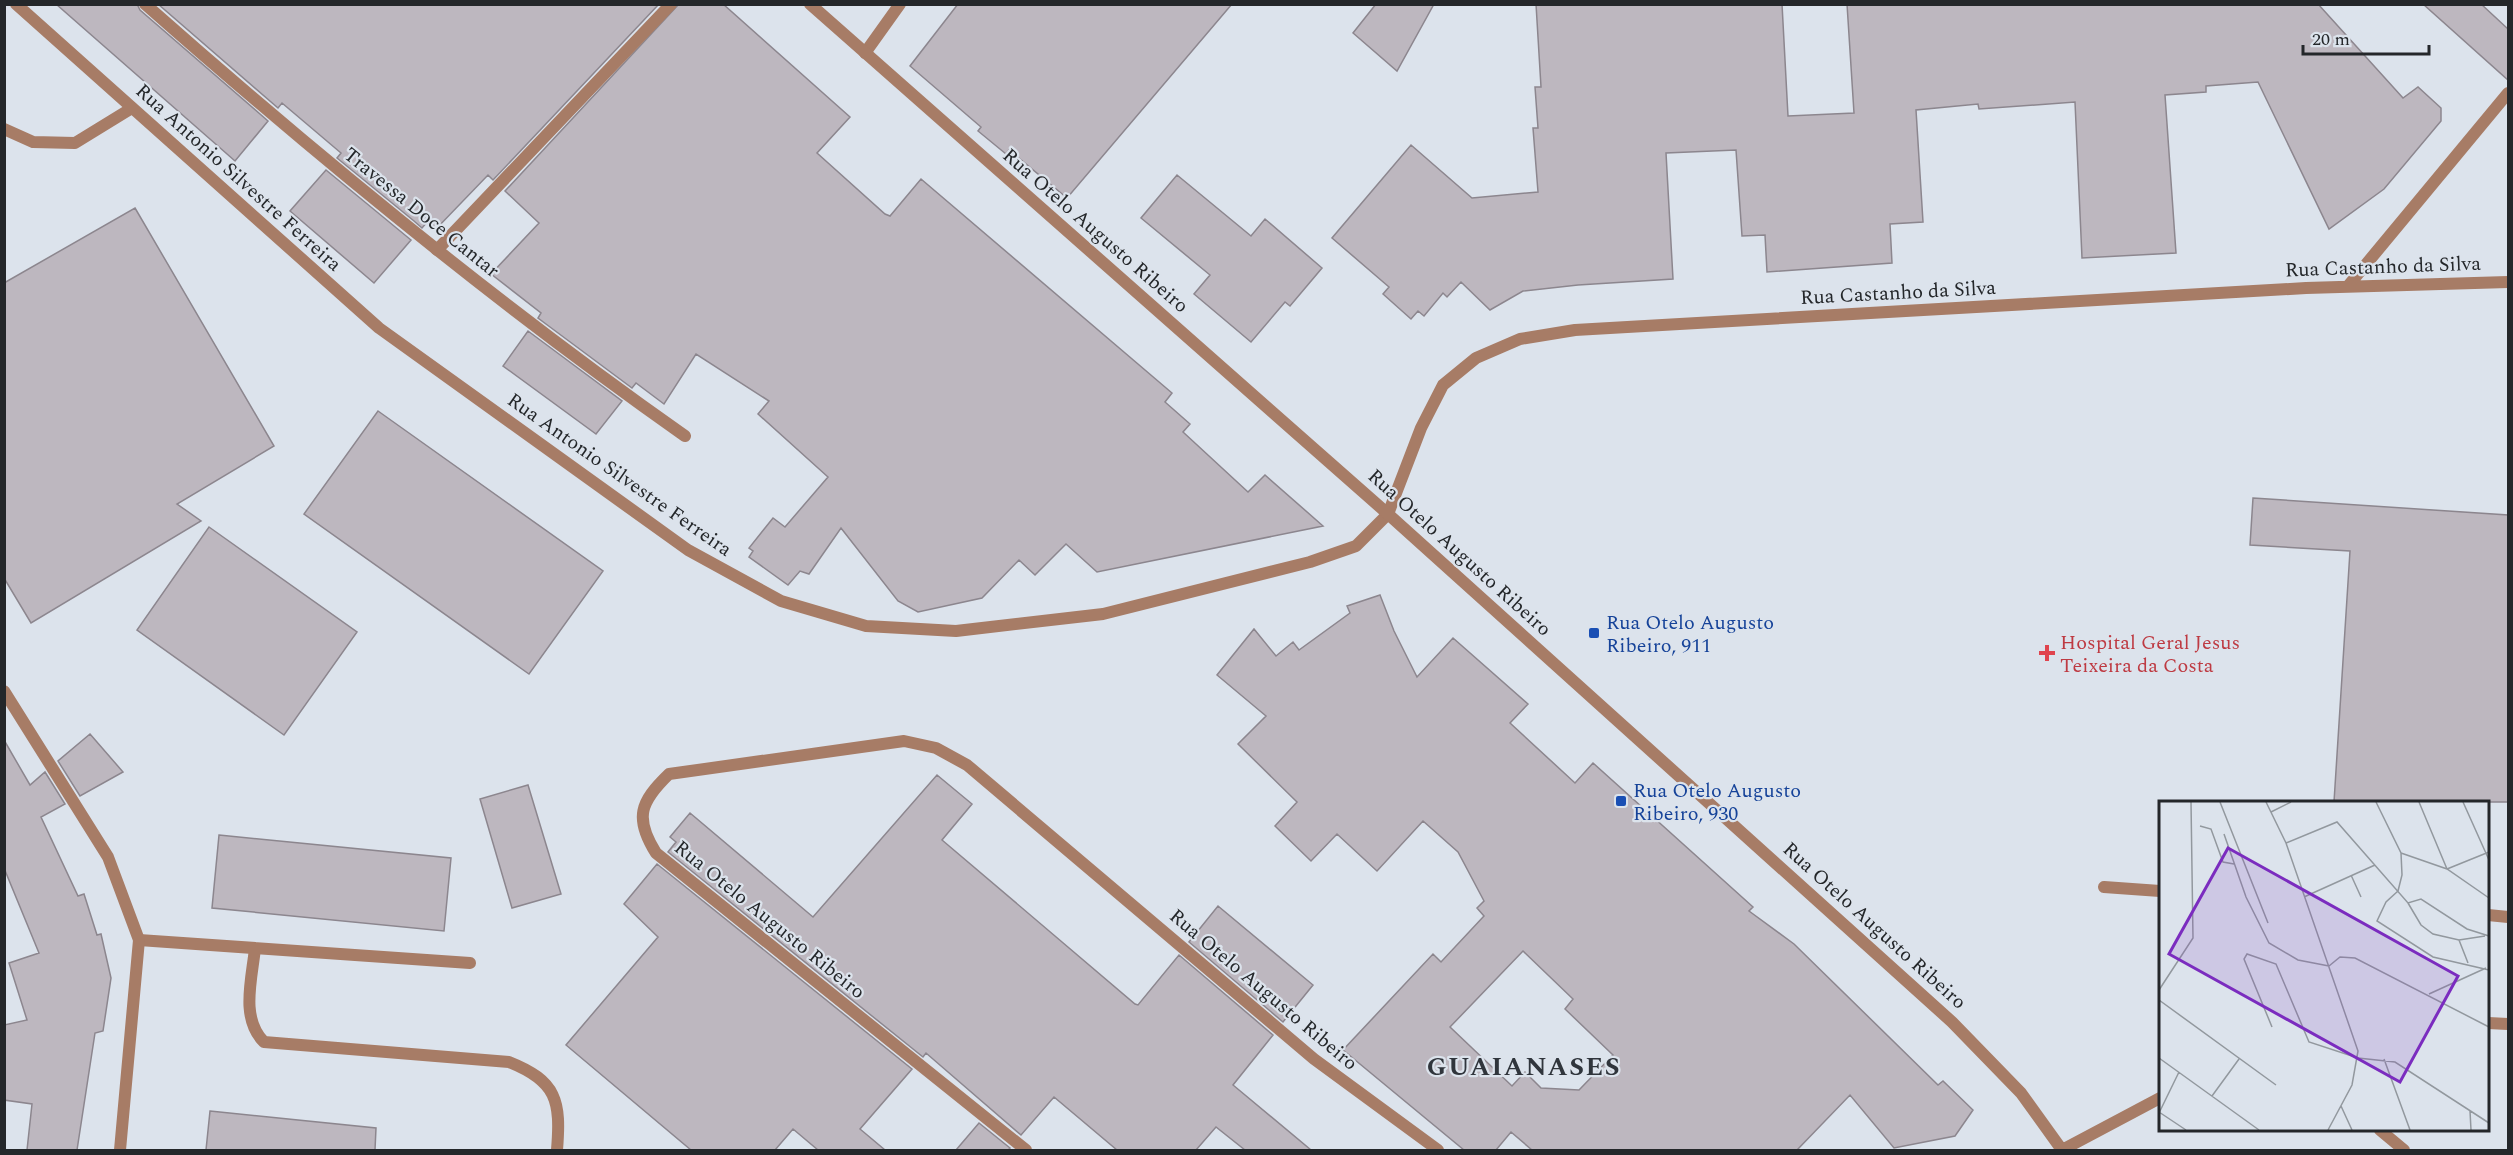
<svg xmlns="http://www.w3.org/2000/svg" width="2513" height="1155" viewBox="0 0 2513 1155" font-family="Spectral,serif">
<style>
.building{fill:#bdb7bf;stroke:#8c868e;stroke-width:1.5;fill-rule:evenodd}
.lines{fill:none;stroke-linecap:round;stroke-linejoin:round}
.service{stroke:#a77c66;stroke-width:12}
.minor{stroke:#a77c66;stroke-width:12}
.tertiary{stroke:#a77c66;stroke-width:12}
.transit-dot{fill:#1a4fb4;stroke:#dce3ec;stroke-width:2}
.health-dot{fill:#e0444e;stroke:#dce3ec;stroke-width:2}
.labels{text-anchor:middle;stroke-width:4.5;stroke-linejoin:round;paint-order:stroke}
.street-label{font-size:20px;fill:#24272a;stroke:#dce3ec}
.transit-label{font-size:20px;fill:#164399;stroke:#dce3ec;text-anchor:start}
.health-label{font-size:20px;fill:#be3a42;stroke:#dce3ec;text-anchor:start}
.district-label{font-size:26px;font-weight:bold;letter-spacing:1.5px;fill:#30353c;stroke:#dce3ec}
.inset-road{fill:none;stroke:#92989e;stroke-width:1.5}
.view{fill:#7b2cbf;fill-opacity:0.15;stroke:#7b2cbf;stroke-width:3}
.inset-edge{fill:none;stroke:#24272a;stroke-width:3}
</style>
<rect width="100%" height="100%" fill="#dce3ec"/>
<path class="building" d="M56,4h81l3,6 128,111 -33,40z
M158,4h501l-166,176 -5,-5 -52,54 -8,-8 -6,7 -8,-7 -77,-63 4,-5 -59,-50 -4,5z
M679,4h44l127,113 -33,36 68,61 5,2 31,-37 251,214 -7,9 25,22 -7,8 65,60 17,-17 58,51 -226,46 -31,-28 -31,31 -16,-15 -37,38 -64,14 -20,-11 -57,-73 -32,46 -9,-3 -12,14 -39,-28 4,-6 -4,-3 24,-30 12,9 43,-50 -70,-63 11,-13 -73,-47 -32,50 -28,-21 -4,5 -82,-61 -12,-9 3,-5 -50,-39 48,-51 -34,-32z
M958,4h274l-165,194 -58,-48 -3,4 -28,-23 3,-4 -71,-61z
M1376,4h58l-37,67 -44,-38z
M1536,4h246l6,112 66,-3 -7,-109h471l85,94 15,-11 23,21v13l-57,68 -55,40 -71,-147 -52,4v6l-41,3 11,158 -94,5 -7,-156 -96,7 -1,-5 -62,6 7,112 -33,2 2,39 -125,9 -2,-37 -23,1 -6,-86 -70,3 7,126 -95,6 -55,6 -33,19 -29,-28 -14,15 -4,-4 -19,23 -6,-5 -7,8 -28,-25 6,-7 -57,-49 79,-93 61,53 66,-6 -5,-64h5l-3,-41h6z
M2423,4h58l27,25v51z
M326,170l85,70 -37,43 -84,-72z
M1177,175l74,61 14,-17 57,49 -32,38 -5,-4 -34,40 -57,-48 16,-19 -69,-57z
M135,208l139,238 -97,58 24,17 -170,102 -27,-45v-295z
M528,331l94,70 -26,33 -93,-68z
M378,411l225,160 -74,103 -225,-160z
M2253,498l255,17v287h-174l16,-251 -100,-6z
M209,527l148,105 -73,103 -147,-105z
M1380,595l14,36 23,46 36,-39 75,66 -18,19 65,60 18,-20 160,144 -4,4 45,33 144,141 5,-4 30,29 -18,26 -61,12 -44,-53 -53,55h-265l-21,-18 -15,18h-32l-121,-100 90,-96 8,8 43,-46 -7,-8 7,-7 -26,-49 -35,-31 -46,50 -40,-37 -26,27 -36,-35 22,-24 -59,-58 28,-28 -49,-41 37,-46 22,27 17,-14 6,8 51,-37 -3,-7zM1523,951l50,48 -8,10 48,46 -34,35 -38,-2 -16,-16 -13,14 -62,-59z
M90,734l33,38 -43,24 -22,-35z
M4,740l26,45 15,-13 20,32 -24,13 37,79 6,-2 13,41 4,-1 10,44 -8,53 -8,2 -18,117h-50l5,-46 -28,-4v-75l23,-5 -18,-57 30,-10 -35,-85z
M937,775l35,29 -30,36 193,164 3,1 41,-50 94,80 -40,50 78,65h-66l-29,-23 -20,23h-79l-63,-53 -33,38 -95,-82 -3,4 -255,-205 8,-10 -6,-5 20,-24 123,104z
M528,785l33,109 -49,14 -32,-109z
M219,835l232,23 -7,73 -232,-23z
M657,864l255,205 -52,60 25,21h-67l-25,-21 -18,21h-84l-125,-105 92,-108 -34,-33z
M1218,906l95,79 -30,37 -94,-80z
M210,1111l166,17 -1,22h-169z
M979,1123l31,25 -2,2h-52z"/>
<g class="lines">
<path class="service" d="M437,250l234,-246
M2104,887l56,4
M2488,915l20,2
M139,940l331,23
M255,948c-3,31 -15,70 9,94l245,20c48,19 52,39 48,88"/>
<path class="minor" d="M16,4l363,324 309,222 93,51 85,25 90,5 147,-17 207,-52 46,-16 32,-32 33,-86 22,-43 33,-27 44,-19 55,-9 731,-42 202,-6
M145,4c173,153 351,299 540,432
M865,53l35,-49
M4,129l29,13 42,1 57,-35
M2348,286l160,-193
M4,691l104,166 31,83 -19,210
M2380,1130l24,20
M1026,1150l-370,-297c-22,-35 -16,-51 13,-79l235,-33 32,7 31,17 347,294 124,91"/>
<path class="tertiary" d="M810,4l578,510 564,508 69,71 41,57
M2488,1023l20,1
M2062,1150l98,-52"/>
</g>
<g class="transit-dot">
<rect x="1588" y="627" width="12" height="12" rx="3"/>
<rect x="1615" y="795" width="12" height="12" rx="3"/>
</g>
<path class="health-dot" d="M2044 644h6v6h6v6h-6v6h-6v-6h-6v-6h6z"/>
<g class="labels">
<g class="street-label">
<text transform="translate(239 177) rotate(42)" y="7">Rua Antonio Silvestre Ferreira</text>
<text transform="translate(422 212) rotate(39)" y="7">Travessa Doce Cantar</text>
<text transform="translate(1096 230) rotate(41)" y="7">Rua Otelo Augusto Ribeiro</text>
<text transform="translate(2383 266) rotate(-2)" y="7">Rua Castanho da Silva</text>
<text transform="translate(1898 292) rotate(-3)" y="7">Rua Castanho da Silva</text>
<text transform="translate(620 474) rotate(35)" y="7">Rua Antonio Silvestre Ferreira</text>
<text transform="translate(1460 552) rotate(42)" y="7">Rua Otelo Augusto Ribeiro</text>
<text transform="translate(770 919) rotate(39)" y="7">Rua Otelo Augusto Ribeiro</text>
<text transform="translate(1875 925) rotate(42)" y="7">Rua Otelo Augusto Ribeiro</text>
<text transform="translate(1264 989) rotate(40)" y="7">Rua Otelo Augusto Ribeiro</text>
</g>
<g class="transit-label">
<text x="1606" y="629">Rua Otelo Augusto<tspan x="1606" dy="23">Ribeiro, 911</tspan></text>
<text x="1633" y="797">Rua Otelo Augusto<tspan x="1633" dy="23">Ribeiro, 930</tspan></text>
</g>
<g class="health-label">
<text x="2060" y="649">Hospital Geral Jesus<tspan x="2060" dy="23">Teixeira da Costa</tspan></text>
</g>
<g class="district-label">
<text x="1524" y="1075">GUAIANASES</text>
</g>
</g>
<g transform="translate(2159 801)">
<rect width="330" height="330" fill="#dce3ec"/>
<path class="inset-road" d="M61,1l48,121M107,1l20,41 72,208 -6,34 -24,45M217,1l25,51 1,22 -4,16M260,1l28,67M304,1l26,58M112,11l20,-10M41,25l11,3 12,33 11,2M65,33l22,63 23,46 29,17 31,6M127,42l51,-21 71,81 13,-4 46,30 22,7M242,52l46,16 42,29M288,68l42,-17M192,74l10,22M239,90l-12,11 -9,19 56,36 56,13M145,96l71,-32M249,102l13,22 12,9 26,6 26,-4M300,139l9,23M170,165l11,-9 15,1 134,69M0,189l34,-52 -2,-136M270,193l57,-26M0,199l117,85M113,226l-28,-68 3,-5 29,10 33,78 49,16 37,4 94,61M0,257l100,72M225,258l26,71M53,295l27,-37M182,305l11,24M311,310l1,19M0,311l27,18M0,312l20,-41"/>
<path class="view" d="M69,47l230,128 -58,106 -231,-128z"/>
<rect width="330" height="330" class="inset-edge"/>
</g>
<rect width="2513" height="1155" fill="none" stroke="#24272a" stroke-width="12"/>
<path d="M2303 45v9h126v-9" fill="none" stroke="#24272a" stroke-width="3"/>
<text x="2312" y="45" font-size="18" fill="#24272a" stroke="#dce3ec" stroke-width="4.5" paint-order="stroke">20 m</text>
</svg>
